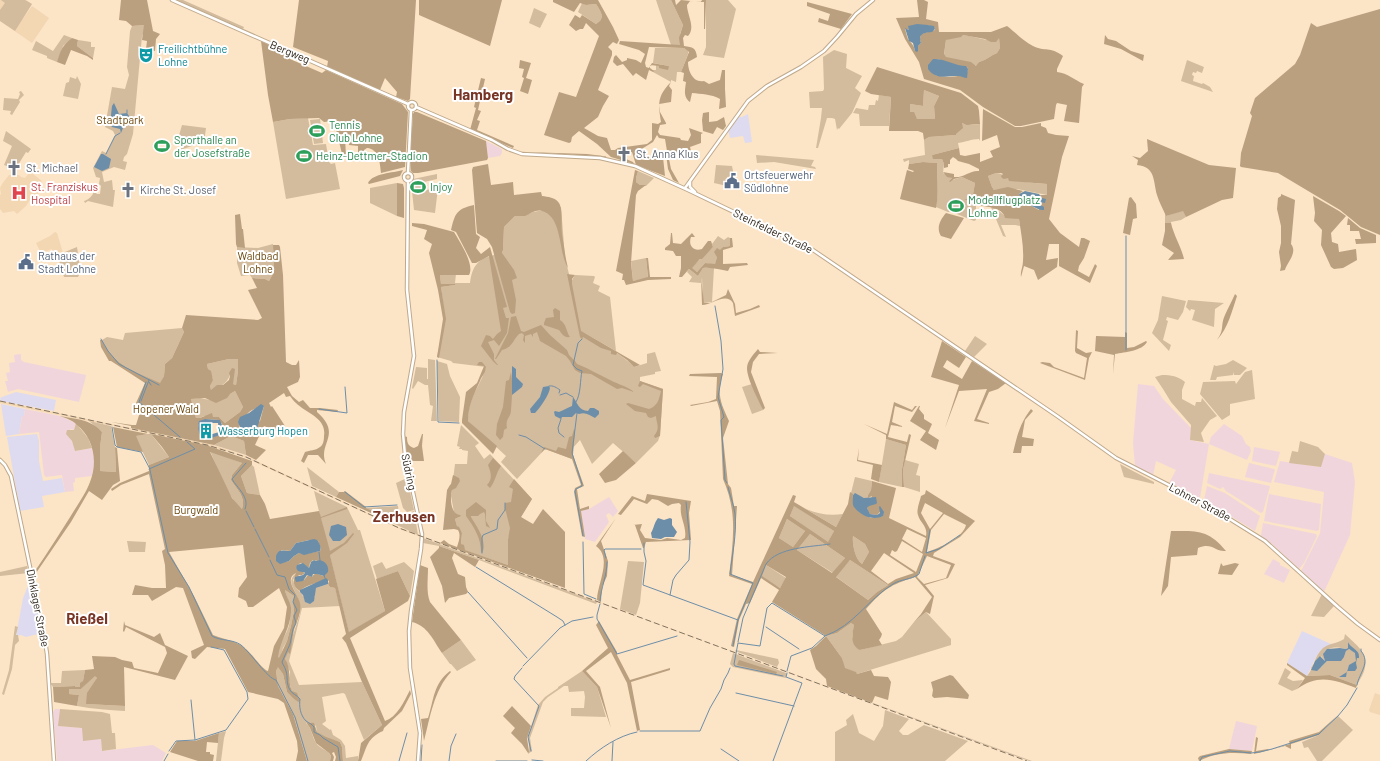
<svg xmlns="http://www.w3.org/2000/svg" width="1380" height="761" viewBox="0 0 1380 761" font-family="Barlow,sans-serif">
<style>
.commercial{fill:#dedbf1}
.industrial{fill:#f0d6dc}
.built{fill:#f3d6b2}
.green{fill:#d3bb9e;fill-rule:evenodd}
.forest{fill:#baa07e;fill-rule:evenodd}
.water{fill:#6d8ea9;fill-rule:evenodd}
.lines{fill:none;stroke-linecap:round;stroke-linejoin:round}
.stream{stroke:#6d8ea9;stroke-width:1}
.secondary-casing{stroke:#bfa98c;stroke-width:4.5}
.secondary{stroke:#fff;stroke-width:2.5}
.rail{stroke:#827360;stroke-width:1;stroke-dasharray:6 3;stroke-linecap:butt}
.labels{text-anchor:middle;stroke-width:4;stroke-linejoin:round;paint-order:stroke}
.culture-label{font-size:11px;fill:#0d838f;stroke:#fff;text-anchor:start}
.street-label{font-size:11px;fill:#2d2419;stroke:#fff}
.park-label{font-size:11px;fill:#6d480d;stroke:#fff}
.leisure-label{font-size:11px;fill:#27864d;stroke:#fff;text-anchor:start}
.worship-label{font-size:11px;fill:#5b616d;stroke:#fff;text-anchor:start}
.service-label{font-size:11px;fill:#4e5e75;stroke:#fff;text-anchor:start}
.health-label{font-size:11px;fill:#be3a42;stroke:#fff;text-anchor:start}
.district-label{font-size:15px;font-weight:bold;fill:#783424;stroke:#fff}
</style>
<rect width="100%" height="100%" fill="#fce4c6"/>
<path class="commercial" d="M748,114l4,28 -7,1 -2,-7 -13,2 -2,-8 11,-13h3z
M16,392l40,8 -2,11 -53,-10 -1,-3 2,-1z
M1,404l24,5 -1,7h-2l-3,18 -13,2z
M37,434l2,7v20l4,20 19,-3 3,14 -23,4 2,11 -24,4 -13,-74z
M32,585l10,48 -16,4 -5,-2 -5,1 7,-38 5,-12z
M1302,631l29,13 -10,6 -5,7 -9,19 -20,-13z"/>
<path class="industrial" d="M486,141l16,8v4l-2,3 -12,2z
M21,354v6l3,2 62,13 -1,5 -6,22 -61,-13 -10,3 -3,-11h3l-2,-8 4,-1 -1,-9 6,-1 -1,-7z
M1138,384l16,2 9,13 28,29 -1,12 19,4 2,-7 13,-13 18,12 4,8 4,3 1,4 -4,9 -38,-16 -9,54 -31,-15 7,-13 -20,-9 -3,15 -18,-9 -2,-24z
M25,409l35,7 16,7 -2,7 -4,-1v9l4,8 1,5 17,-3 3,14 -3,14 -17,2v4l-2,1 1,8 -9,1 -3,-17 -16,2 -2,-2 -5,-43 -20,2 3,-18h2z
M1254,447l26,5 -4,14 -24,-5z
M1325,454l27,9 3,19 -5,53 -26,57 -23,-21 19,-38 4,-41 -50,-10 6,-21 40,6z
M1249,463l25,6 1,1 -4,13 -26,-6z
M1209,473l61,13 -7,26 -2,1 -35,-22 -3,-4 -3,2 -13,-6z
M1207,486l18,7 35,23 -5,15 -51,-31z
M1269,494l52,10 -2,26 -2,1 -53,-10z
M609,497l9,14 -5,6 -4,-4 -3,2 3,7 -14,20 -10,-3 -4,-28 8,-2z
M1263,523l53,11 1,2 -13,27 -5,6 -28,-26 -10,-6v-2z
M1273,559l7,4v2l10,5 -6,13 -20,-9z
M55,709h5l-1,17 23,2 19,11 1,12 51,-6 13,8 -4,8h-105l-4,-49z
M1236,721l21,5 -5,25 -23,-2z"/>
<path class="built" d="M0,0h26l6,4 -11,17 11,-15 17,12 -17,25 -32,-22z
M29,173l4,1 9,7 -7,8 4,5 -4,4h-4l-5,8 -9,8 -3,-3 -11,2 -3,-4v-14l1,-1 -1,-6 2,-4 7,-9h10l2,2 4,1z
M55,232l2,1 6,20h-2l-1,-1 -7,2 -1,-5 -11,4 -5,-10 14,-7z
M0,401l213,44 33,11 156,73 627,232 -627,-231 -156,-72 -14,-5 -26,-8 -206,-42z
M1375,693l5,2v20l-10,-3 -1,-2z"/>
<path class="green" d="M1,0h24l7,4 -17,27 -15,-10v-11l5,-7z
M176,0h7l61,27 -1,2z
M656,0h15l12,25 -3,9v11h-9z
M706,0h22l8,9 -12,49 -21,-3 3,-8z
M582,3l4,2 10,-1c5,8 10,14 0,20l-18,-12z
M534,8l13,6 -7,14 -11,-5z
M144,25v7l-2,4 -9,98 -6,20 -3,3 -1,4 4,1 -2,8 -11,-3 -12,5 2,10 8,-2 1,10h2l-2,17 -25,-6 -3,2 -1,-2c4,-1 9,-5 10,-10l3,3h3l1,-8 -2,-2 1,-6 -4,-1 -3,-9 9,-17 4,2 9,-18 -2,-4 -8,-4 7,-40 13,2 4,-14 -2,-8 3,-36 2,-5z
M64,35l8,3 -9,8 -6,16 -10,-4v-2l-15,-6 4,-9 17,10z
M963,35c9,1 17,4 25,5 2,1 7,-1 9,-1l2,-2 1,11 -3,5c-6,2 -10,7 -18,9l-2,4 -31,-8 -2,-3 2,-15c5,-3 11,-2 17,-5z
M78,40l13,2v5h4l-2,11 -16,-12z
M655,48h29l4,3v3l-7,18h-4l-1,10 -5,-2v2l-18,-10v-2h3v-5l4,1 -1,2 9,-1 1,-1 -16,-3z
M834,50l13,4 -1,14 16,8 -7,12 6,5 -9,20 -13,16 -1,-1 -1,2 -2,-11 -3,-1h-5l-9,30h-2l5,-30 1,-10h-12l-1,-16 14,-1 1,-2 -1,-32z
M1187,60l17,7 -2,6 -5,-2 -1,2 -3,-1 -1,3 2,1 -1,5 9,3 1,-1 7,4 3,5 -32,-11z
M77,76l4,8 -3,15 -15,-3 3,-13 3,-1 1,-5 6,2z
M924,90l15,6 -5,10 1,13h-18l-7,-7v-8l13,2z
M21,91l3,4 -5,5 1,2 -8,13 -2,-1 1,-3 -8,-1 1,-12 14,1 2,-5 -1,-2z
M879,95l12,2 -2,29h-29l-1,-12 -6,-1 3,-5 12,2 1,-5h6l1,-5 2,1z
M308,118l5,27 13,-1 3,18 2,2 4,-1 5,26 -54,10 -13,-77 17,-3z
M320,119l3,24 -9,1 -4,-24z
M961,123l11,2 8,-1v17l-1,-2c-8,0 -13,3 -21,4l1,5 -27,7 10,4 2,5 -1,9 9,5 -3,3 13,-4 13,6 -3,17h-6l10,4v16l-2,1 -22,-9h-4l-12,-5c3,-15 1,-29 1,-44l-14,-1 -14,2v-4l-5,2 -1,-3 22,-4 -1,-15 5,-3 27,-2z
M182,125l24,3 -2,14 -24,8 3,-10 -5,-1z
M6,131l25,18 -3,4 -2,-1 -8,13 -6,-3 -2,5 -6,-2 8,-19 -9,-5z
M756,155l58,5 -3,6 4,1 1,2 -42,-7 -17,1z
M716,165l16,1 2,10 -7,1v9l-13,-3z
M638,171l16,7 -8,8 -6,-1 -4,-3v-4z
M996,173c6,0 7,3 12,5 12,4 27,5 39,6v11l-30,-6 -23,1 -2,-3 -4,-11z
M437,174v5l-13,3 2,8 12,-2 -3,25 -21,-3 -3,-28 2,-3z
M397,183v33l-27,-13v-15z
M561,207l4,51 6,24 4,-7 19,1 1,1 -2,6 7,3 -2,5 12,6 6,54 -35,-20c18,11 38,21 53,36l13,-4v-9l8,-2 6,19 -6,1v2l-15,3v4l23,8 -3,46 -2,6 -22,22 -23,-20 -21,21 -12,-24 -9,10 1,9 -27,-10 -28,30 -16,-17 5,-6 -38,-35c0,-25 12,-33 18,-54l-33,-4 -2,-2 -14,-4 8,-39 -4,-31 14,-2v-1h-14l-1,-9 16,-1 -1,9h15c3,-22 11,-25 32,-30l1,-3 1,-23 11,-11 11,-1 7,-3z
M991,207l4,1 9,7 15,4 1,7 -5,-1h-14l5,12 -3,-1z
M1183,210l3,7 -5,3 -10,2v1h-6v-11l1,4z
M718,236l6,4 4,-3 2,1v8l-7,1 -6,10 -2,8 -10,-2 -8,9 -6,-4 22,-21 -1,-3z
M273,244l1,28 -5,9 -4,-2 -13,-1 -2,-3 -9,1 -4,-13v-16l21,1z
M77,247l3,21 -1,7 -1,2h-14l-2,-7 -2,-2 -1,-11 1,-3z
M646,258l2,20 -15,3 -2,-20z
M703,268h11l-2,34 -8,1 -1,-2 -1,-24 -1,6 -12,-1 3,-5 -5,-5 2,-3 9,7z
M1162,296l24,5 -3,11 -5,8 -11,-3 -1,3 2,1 -5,19 8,5 -2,6 -17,-18 6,-13z
M1188,300l36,3 -9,6 -1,18 -22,-7 3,-10 -4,-1 -1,2 -4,-4z
M182,328l2,4 -12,26 -7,6 -1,12 -4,8c-24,-12 -46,-18 -58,-44l5,-3 16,3 2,-7z
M975,336l12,8 -13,13 -9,-6z
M229,359h9v12l-2,14 -3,-1 -3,-9c-3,9 -11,12 -19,16l-1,-5 3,-7 -5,-10 -1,-5z
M428,359l7,1 2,61h-6l2,-15 -3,-1 -2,-20h-3l-7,-4 -5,8 -1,-1 4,-21 11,1v11h1z
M1233,360l14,8 -7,7h-6l-1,-3v3l-16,2 -1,3h-6l4,-15 2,1 10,-2z
M437,361l10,3 3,12 10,21 -1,25 -20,-1z
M1252,370l3,29 -25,5v11l-8,5 -22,-26 3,-12 32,-1 1,3 9,-12z
M1162,375c9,0 16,1 23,7l-3,8v9l13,7 1,-4h5l1,-4 15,18 -7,4 -9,13 3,9 -14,-2 1,-15 -20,-23 -8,-13 -8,-12z
M752,384l11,26 -11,4 -10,-27z
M235,391l8,16 -3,5 -15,11 -6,-6 -6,1 -9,-2 -4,2h-4l-5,-19 9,-1 10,2 20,-6z
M89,421l22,5 4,21 1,25 -16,-1v-24l2,-15z
M76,423l12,15 4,10 -17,3 -3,-10 -6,-7 1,-4h7z
M461,425l18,18 -4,3 9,13 6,-5 42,45 -24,39v27l-44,-15 -3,-6 1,-11 -5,-7 -2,-7 4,-2 -5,-5 -3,-16 4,-32h12l1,-13 -6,-1v-1h-3l1,-2 -3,-1z
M148,434h3l18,23 -20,8 -14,-29z
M231,436l13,5 2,14 -32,-10z
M886,439l20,6 -4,24v18l-23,-5z
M1300,441l18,6 7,7 -4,13 -32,-4 3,-12 6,1z
M210,451l32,12 -10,12 -1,5c6,10 15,16 11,29 -16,-14 -23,-38 -32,-58z
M905,460l14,4 -3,11 4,1v16l-16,-5 -1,-17z
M1120,464l11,6 23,12v2l-30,-7z
M252,465l2,2 6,28 -13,-2 -6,-17z
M307,467l32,25 -3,5 -24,-11z
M855,477l17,4 -1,9 -3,5v3h-4l-10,-4 -1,1 -2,-2z
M407,478l7,32 -7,2 -4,-4 -7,-25z
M314,491l33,16 11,23h2l25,81 -36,22z
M794,505l40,26 -6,12 -38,-27z
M398,506l2,16 9,-4 -1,-5 6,-2 4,24 -36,-17 -1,-2 -15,-8z
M806,509c12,5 24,7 37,5l-7,13z
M787,519l18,12 -12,16 -14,-9z
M810,534l35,24 -12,15 -36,-23z
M853,536l12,8 4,8 -7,12c-7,-5 -10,-20 -9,-28z
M423,538l174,64 -1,2 -117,-44 -40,-14 -16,-3z
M127,541l19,1 -1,10h-16z
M850,560l38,25 -11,7 -9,8 -33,-24z
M628,561l16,1 -4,41 -4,12 -16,-6z
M382,562l4,7 18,-7 10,9 -4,25 -12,-25 -21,8 -4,-13z
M766,565l20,13 -6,10 -19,-12z
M27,566l5,19 -4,1 1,-2 -2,-1 2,-10 -29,3v-4z
M296,573l1,1 -4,6c1,3 2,7 4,9 2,2 5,4 6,7 3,4 1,5 5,7l7,-6 -1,-5 2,-4 12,-4 2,3 5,1 5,18 -38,2 -13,53 10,24 63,-3 20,43 -18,15 -19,-46 -2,-1 -21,4 4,24 -4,3 8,6 1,-1 2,6 8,5 4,6 1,12 12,-2v5h-15l-1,-14 -2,-5 -14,-4 -9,-6 -1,-6 -6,-4h-4v1c6,5 6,14 10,20 4,6 11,6 15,13l-1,5h-23l-14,-47 -15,-28 -2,-15 2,-5 5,8 4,18 11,10 -7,-13 -2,-10 1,-7 -5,-13 15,-45c1,-7 -1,-14 -4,-20 -3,-8 -9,-13 0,-21z
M285,591v-1l9,6 -1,7 1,8 -3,15 -4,15 -4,7 -3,10h-2c-1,-11 5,-18 9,-27 6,-14 3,-27 -2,-40z
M1322,594l12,12 -10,11 -13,-1z
M926,612l25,27v6l-94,29 -2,-2 -11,-4 -2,-10 -16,-22 11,-3 14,-10 3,2 -2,12 8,13 36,-9 6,-4 12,-15z
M15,626l3,1 -2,8h2l1,6 -4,4 -3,24 -8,26 -2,-1 7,-24z
M1345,634c9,9 24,19 20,33 -1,7 -5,12 -8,18l-27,-10 -23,1c7,-8 7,-20 16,-28 6,-5 14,-4 21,-9zM1348,642l2,5 7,4 1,7 -3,-7 -7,-2 -2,2 -2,6 -17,4 -6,6 -10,1 4,-7 6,-5 4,5 -1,-8c4,-7 15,-6 22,-4l2,-1z
M461,640l15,20 -19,11 -6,-7h-1l-8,-11z
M736,650l42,9 1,4 -2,4 -42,-16z
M733,653l53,20v5l-53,-11 -3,-3z
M1285,668l6,4 -4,6 6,3 10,-1 -6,9 -5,2 -14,-7z
M85,670l-2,11 -3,6h-5l-1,-1 -21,1 -3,-4h11l1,-12z
M582,671l15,16 9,30 -35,-1v-8h13l1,-11 -1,-6 -15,1 -1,-6h-4l-16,11 -5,5 -13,36 2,13 -4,3 1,-7 -1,-11 10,-31 7,-8 13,-9v-1z
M95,675l2,3 -11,26 39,2v5c-16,-1 -32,-2 -48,-5l2,-11 -10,-1v-5h12z
M872,703h1l159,58h-3z
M60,709l42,3 8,2 2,19h3l1,16 -14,2 -1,-12 -18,2 -1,-13 -24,-2z
M885,710l24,9 -10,12 4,4h5l16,-10 44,16 -23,20h-110v-29l12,-7 -1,-5 7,-6 6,19 15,8 9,-15z
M1338,716l15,14 -31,31h-5l-9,-14 -4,1 -2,-6 17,-7z
M226,731l-2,7 -3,23h-5l3,-28z"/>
<path class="forest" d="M121,0h26l6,31 7,3 -4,5 -1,12 -9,-2 1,-8 -5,-1 2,-15 -12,1 -6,-5 -7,-1z
M299,0h117l-6,99 -2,2 -12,-4 1,-5 -12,-14 -5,12 -53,-23 1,-6 -35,-14z
M419,0h83l-12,46 -71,-31z
M553,0h45l15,27 6,13 -2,4 -4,-2 -5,5 4,4v4l-14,35 11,6 -6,10 -5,11 -14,11 14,8 9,2 4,12h4l3,-2 29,-4 5,-4v-17l6,1 3,-2c-3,-18 -4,-26 10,-40l-2,4 3,4 -1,12 -12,2 1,8 6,11v1l-6,1 -2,7 2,3 20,3 1,2 7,1 3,-6 -2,-7 14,5 -2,1v9l-11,4 1,4 -23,3 3,15 8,14 -6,-3 -5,-11 -2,-15 -2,1 -1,2 2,19 -29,-11 -4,-13 -11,-1 -2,5 14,6 1,2 -23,-7 -85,-5 61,2 24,3 -14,-13 -18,-13 -7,6 -1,5 -2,1 -25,-8 15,-43 17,5 23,-61 -13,-13 -3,6h-3l-4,2 -7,-6 6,-10 5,3 2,-3 14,9c10,-6 5,-12 0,-20l-10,1 -6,-2 -6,9 -21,-10zM657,135l2,3 6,1 2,12 -25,9 -2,-10 13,-8z
M671,0h4l1,5 5,-5 20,2 1,-2h4l-1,29h-1v-27l-14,-1 -3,4c0,10 9,22 1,31l-3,-1 -2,3 1,8c9,1 12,2 13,11l-9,5c0,9 5,21 16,19l5,3 11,-4 2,-10h3v19l1,18 -7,2 1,-10c-9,-5 -19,-5 -28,-6l-2,9c-7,-5 -5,-12 -4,-20l-3,-1 1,-8 -3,-1 8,-20 -5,-4 -35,-1 -4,16 1,4 3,1 3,-5 17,3 -1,4 -9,-2v-2l-9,-1v3l4,3 -1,1 -4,-2 -3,10 -10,-7 -3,3 -10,-12 -6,2 -4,-4 1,-5 2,-2 6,7 5,-2v-2l9,2 5,3 4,-9 -6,-4 -20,-6 1,-3 60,4 -1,-7 4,-13z
M917,0h7l4,2 -2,17 12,3 1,10h52l16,-6c8,6 17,16 26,20 12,6 17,0 30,10l-6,13v3c11,1 17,8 27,12l-2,3 -3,36 -15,-2 3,-16 -10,-2 -1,2 -2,14 -33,7h-6l-32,-19 -23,-17 -36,-11 -5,-17 -14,-23 -9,-21 23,-1zM913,25h15l7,3v2l-14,4 -1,5 1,4 -3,3v5h-3c-1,-6 -3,-7 -7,-12 -1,-2 -2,-7 -3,-10h2l2,1v-2zM963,35l22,4 6,3h5l3,-4 1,10 -3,5c-6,2 -10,7 -18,9l-3,4 -5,-4 -25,-5 -2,-3 2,-14 15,-3zM938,59l19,7 10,1 1,4c-9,7 -21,7 -33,4l-6,-11z
M807,2l45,12 -11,15 -23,-7 1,-4 9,3 2,-7 -23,-8z
M1380,9v226l-19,-8 -21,-17 -62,-37 -37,-6 -1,-1 1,-13 11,-37 -2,-3 5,-15 40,-34 5,-9 11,-32 6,4z
M1105,35l3,4 8,2 15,10 13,4 -1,6 -22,-12 -17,-5z
M72,38l6,2 -1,6 16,12v2l-6,-4 -16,-6 -6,15 -8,-3c4,-12 4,-15 15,-24z
M261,41l29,14v4l32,14 4,-3 76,34 6,8 -3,55 -24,6c-1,-10 -2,-24 -14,-25l-3,2 -1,9h-5v-13l-9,-1 -1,-10 -3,1 1,22h-3l-9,-37 -10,1 -5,-4 -29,1 -17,3 -5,-27z
M520,60l11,3 -5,15 6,2 -4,14 -8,-3 4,-13 -2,-1 2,-8 -5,-1z
M877,67l84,26 17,13 1,5 1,13 -13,1 -5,-2 1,5 -6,5 -1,2 -27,2 -5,3 -1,-7 -5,-2h-29l2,-34 -20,-3 -6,-3zM924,90l15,6 -5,10 1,13h-18l-3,-7h-4v-8l13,2z
M481,78l4,1 -7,31 3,1 -4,9 3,1 -3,9 37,16 -1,2 -43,-18 6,-22 -2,-1z
M983,109l32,18h7l19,-4v3l5,2 2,5 8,2 13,1 -7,21 -13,62 11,14 19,14 2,-9h3l6,3 -6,17 -5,8 -1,5 11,6 6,-13 2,2 -7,17 -31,-17v-22h-10l-3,16 12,-2 -1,9 -19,13 -4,-10 -10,-4 -3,11c-1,-5 2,-10 2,-16 1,-14 -2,-28 -4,-42l-14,-1c-2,-11 -19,-11 -28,-13 -5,-2 -9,-4 -13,-6l8,1 3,-17 -13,-6 -8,2 -4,3 -1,-1 3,-3 -5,-1 -4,-5 11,2v3c10,1 16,-7 25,-6v-2l-10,-5 -11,-3 -2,-2 -3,-2 -3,3v4h-2v3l-4,1v-4l-2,-5h-9l-1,-4 27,-7 1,7 5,1 15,-3v9l13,-5 -3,-6 10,-4 -3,-12 -15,6zM996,173h5l2,1 -2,2 1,2 2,1 4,-1 1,3 38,3v11h-7l2,3 -6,-1 -1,3 4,4v6l-15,-8 -5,-8 4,-3 -15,-4 -14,3 -2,-3 -4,-11z
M414,112h3l69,29 2,17 -1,2 -69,13h-5l-2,-2 -1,-13 3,-44z
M709,112v10l8,-1 7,-4 2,9 -3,4 -6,-3 -4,7 -10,-3 -1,-11 1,-7z
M1147,139l62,26 27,3 -3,30 -11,2 -36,17 -3,-6 -17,5c-3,-7 -7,-14 -9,-21 -4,-14 -1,-28 -20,-30l1,-5 -6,-4 8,2 8,-7z
M923,162l14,1c0,15 2,31 -1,45l-36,-9 7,-29 6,2 1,-1 -6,-2 1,-5z
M488,164l3,21 22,-3 1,13 27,-3 1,4c6,1 13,1 17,7 4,6 2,23 3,31 2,11 3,23 6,34 -10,-16 -5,-51 -26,-57 -6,-2 -12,3 -17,5 -3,0 -7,0 -10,0l-11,11 -1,23 -1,3 12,17 3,8 -5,2 4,20 -1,13 -3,1 -2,-2 -18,-65 -5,-8 -10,-6 -5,-63 1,-3z
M403,170l-3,6 -31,8 -1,-1c5,-10 25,-10 35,-13z
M635,170l3,1 -2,7v4l4,3h6l-8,6 -2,4 -5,68 2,18 15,-4 -2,-19h2l2,19h21v2l-23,1 -22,5 -2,-5h-2l1,-6 -7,-3z
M397,183l6,1 1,4v30l-7,-2z
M1281,194l14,6 -4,44c7,9 -4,18 -6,26l-5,1 1,-5 -2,-14 2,-9v-17l-4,-17 1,-11 3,-2z
M1313,196l26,15 7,5 -15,17 1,9 6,2 1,8 17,-3 1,11 -14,8 -9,1 -3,-2 -10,-22 1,-15 -8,-9 1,-8z
M1131,197l5,7 1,14 -4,1 -3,16 -7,-2 6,-35z
M474,205l2,29 4,3 -4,11 5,6 9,-7 17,60 -4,1 3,10h3l-2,15 -8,13 -5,-6 -6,2 6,12v6l4,5h-1c-6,-5 -10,-12 -16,-19l5,-11 4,1 3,3 4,-5 4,-3 -12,-75 -13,7h-4l-16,-31 -5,-2c4,-16 5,-21 23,-25z
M946,213l18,5 -13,21 -10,-3c-5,-8 -1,-16 5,-23z
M240,214l2,15h1l2,19 -8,-1 -1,-3 -1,-29z
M1348,218l12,10 16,7v8l-20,1 -1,-5h6l-2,-8h-9v-6h-3z
M412,223l12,1 30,8c6,10 21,33 15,43h-29l1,9h14v1l-14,2 5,32 -7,39 -2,-1 6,-38 -5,-29 -9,-37 3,-9 -8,-5 3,-9 -15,-4z
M1165,223h6c3,13 10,23 13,36l-16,1 6,-7 -12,-8 3,-14z
M671,233h1l1,10 8,1 11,-11 3,4h-4c-3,8 2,15 11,12l6,-8h3l2,6 -11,12h-2l-8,9 5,4 8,-9 10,1 2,-7 -3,-5 3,-4 3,2 3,-3 7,-1v-8h2l1,9 -10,3v14l24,-1 1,2 -18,2 -2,4c-8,-1 -16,-4 -25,-3l-5,8 -9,-7 -7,8h-3l2,-9v-12h-5l-3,-5 -8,-1v-2l5,-4z
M273,245h6l1,2 3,28 3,87 6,3h4l3,-5 1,17 -2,5 -11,5 5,9 7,6 4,-2 7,8h10l18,2 -1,2 -20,-2v2c26,23 0,31 9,52l-8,-9h-10l-4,8 -3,-2 4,-9c5,-2 10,-1 15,-5 3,-2 4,-6 4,-11 3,-18 -18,-23 -28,-33 -3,-2 -4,-5 -6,-7l-4,1 -2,-4 -15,10 2,4 1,-1 13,20 -4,7 -17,-7 -9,19 11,5 -10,10 -10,-5 -2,-14 -13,-5 -17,9 -83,-17v-2l-20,-4 21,3h4l4,-13 -4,-9 9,-20 -34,-22h-2l-8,-14 -1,-7h2c12,26 34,32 58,43l4,-7 1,-12 7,-6 12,-26 -2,-4 4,-13 72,5 4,-2 -14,-28 9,-2 -5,-10 13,1 4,2 5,-9zM229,359h9v12l-2,14 -3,-1 2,-15 -3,-1 -3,5 1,3 -1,4 -6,5h-6l-6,5 -1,-4 3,-6 -2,-9 -3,-2 -1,-5zM235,391l8,16 -3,5 -15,11 -6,-6h-6l-1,-4 -12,5h-4l-5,-19 14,-1 11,5 11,-5 3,-4zM264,406l-4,15 -18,12 -3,-7c7,-13 11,-17 25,-20zM207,419l12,1 3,4 2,6 -20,10 -3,-4 -3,-11 5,-5z
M567,274l8,1 -3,4v5l9,47 59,34 -6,2 -7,-7 -10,-7 -1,2 -5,-1v-3l-10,-3 -18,-11 -1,2 -2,-2z
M701,277l3,26h6l16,-8 2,-6 7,15 1,9 14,-4 9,-4 1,2 -25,9 -2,-13c-7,-11 -21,2 -31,2z
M1235,294l2,2c-5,15 -9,32 -20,44 8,-11 3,-14 8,-25 3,-7 7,-14 10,-21z
M555,308l5,3v9c7,4 6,12 10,17 -6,1 -8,-3 -11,-7l-15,-5v-2l2,-5 8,-1 -1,-7z
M516,316l5,15 3,1 17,-7 9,10 17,15 2,5 6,6 2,3c13,5 24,12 37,18 7,3 14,5 20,10l-12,-4 -5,1 -26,-15 -11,-1 -5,-3 -5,-9 -4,-5 -26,-15 -3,-9 -4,2v3l-2,-3 -6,2v7l-2,-3 1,-5 -2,-2 -3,1c-6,6 -7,14 -17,16l-6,9h-1l13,-26 3,-16z
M1076,330l2,1 -1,17 9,5 6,-1 -3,6 -4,22 -45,-17 2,-1 8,1 4,4 30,11 3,-20 -11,-5 -1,-2z
M1125,332l2,1v15l7,-1 12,-6 1,1c-5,9 -22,10 -32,12l-2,20 1,-19 -19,-4 1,-15 29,1z
M942,341l24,16 -7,11 -12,-8 -4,7 19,12 10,-18 34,22 -8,6 -9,3 -12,27 12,4v1l-15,-3 13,-32 -28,2 -14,37 14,-43 -28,-8z
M758,349l2,3 18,1 -19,1 -6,8 -2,10 14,36 -2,2c-5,-11 -16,-31 -16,-42 0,-7 7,-14 11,-19z
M479,362h3l4,5c-1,8 -4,8 -6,14 -6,13 -12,25 -12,40l29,25 -4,8 -31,-31v-3l4,-28 11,-9 7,-17 -7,-1z
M511,372c2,9 1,27 0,38 0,8 -6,8 -4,18l-3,2 -1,7 -3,3 -4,-5 1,-11 6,-17 3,-26 3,-1z
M721,373l2,1c-7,19 -2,30 6,47l-6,17 5,46 3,4 3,18h3l-5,69 21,7 40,-87 3,1 -2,6 42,25 12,-23 2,-12 3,2c-1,15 6,18 18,24l12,-2 -3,-4 -3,3 -7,-1 -2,-3 -1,-3 5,-12 -4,2v-3l3,-5 1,-9 24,7 -7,30 37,18c2,-10 -6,-13 -8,-21 -2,-5 2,-14 3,-19l4,-2 1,-4 49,31 -15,16 -26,16 -1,3 22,8 -7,14 -23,7 9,11 -4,18 -4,-2 -12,10 7,-8 11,-17 -17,-20c-25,8 -31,12 -49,32l16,25 -1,3 -2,3 3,5 -22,5c-10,-5 -8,-15 -6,-25l-3,-2 -14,10 -11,3 16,22 3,10 11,4 1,2 14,-4 3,6 14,1 3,5 -3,18 -13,-4 -3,7 -45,-17 -1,-7 -10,-10 -6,-19 6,-4 10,-10 -54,-34 7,-12 -18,-12 -11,25 -4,1 -7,16 -5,27 -3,-1 6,-27 15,-35 -23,-8c4,-35 9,-63 -6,-97l-3,-68 -3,-10 -26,5 -1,-1 18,-3 8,-3 1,-22 -28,-1 1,-2zM925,503l18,10 -13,16 -9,-16zM794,506l40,25 -6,11 -38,-26zM944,514l22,11c-3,13 -27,23 -39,27l4,-22zM787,519l18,12 -12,16 -14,-9zM907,529l19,9 -4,14 -20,-13zM810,534l35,24 -13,15 -35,-23zM853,536l12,8 4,8 -7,12c-7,-5 -10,-20 -9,-28zM902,541l21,13 -7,18 -26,-17 2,-5 3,2 2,-1zM884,553l30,20 -18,6 -8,5 -17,-13zM927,556l24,9 -5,13 -22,6 -7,-7zM850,560l38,25 -11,7 -9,8 -32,-23zM766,565l20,12 -6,11 -18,-12z
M640,381l23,8 -3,47 -5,2 -1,-2c7,-8 2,-13 2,-20l-5,2 -3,-1 -2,-4 -11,-2 -9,-7 2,-1 21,6c9,-3 10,-10 12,-18l-18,-7 -3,3 -2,-1z
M894,402l18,8 3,-4h2l-5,6 -17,-6 -3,16 12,5 -13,-2 -3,12 19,5 2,-8 2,1 -8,35 1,17h-2v-18l4,-24 -20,-6v-4l-22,-11 23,10z
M919,406h1l-1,3 5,6v4l8,5 -4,9 11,7 -3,10 -16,-10 6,-9 -16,-10z
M1031,409l2,2 -8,9 -3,17 12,2 -1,7h-11l-1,7h-8c4,-17 7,-30 18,-44z
M60,416c15,3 31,3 42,16l-2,15v24l16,1 -1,-25 2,1 3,33 -7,4 -11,15 -13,-9 -18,31 -37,54 -1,-5h2c13,-19 25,-38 37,-57 6,-10 14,-21 18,-32 8,-20 4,-44 -14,-58 -4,-4 -11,-6 -16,-8z
M113,427l35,7 -12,2 7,16 -26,-5z
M574,429l1,1 -2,25 11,31 -7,3 3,20 9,-3v3l-8,2 4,26 -3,-1 -8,-44 1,-4 6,-3 -9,-26 -27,-10 -4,4 3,-6 12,4 2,-4 8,2 3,-12 3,-1z
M151,434l55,11 46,16v4l-11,11 6,17 13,2 5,9 5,15 49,-8 2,6 26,-10v2l-26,9 9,33 14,-8 9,-10 1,1 -7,9 -17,12 19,77 36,-21 -9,-32 22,-8 12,25 -2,5 -58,37 35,83c12,-4 19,-19 25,-31l1,4 -9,17 -18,17 -1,3c-16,7 -16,16 -22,30h-3l3,-18 21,-18 -20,-43 -16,-39 -4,-5 4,-4 -11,-46 -5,-1 -2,-3 1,-3 -4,-2c-7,5 -19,5 -25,12 -8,-5 -7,-11 -4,-18 -13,6 2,21 4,30 2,10 -3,17 -6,27 -2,9 -2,15 -4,24l-2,-2 -3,7c7,10 2,21 7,32l5,2 3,8 -2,1c-3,-2 -8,-7 -11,-10l-4,-18 -5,-7 -2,4 2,15 15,28 14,47h-11l2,-10 -1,-10 -13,-38 -6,-4 -30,-7 -23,-43 -18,-2 -12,12 -3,-1 -1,-7 13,-6 -21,-57 -7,-1 -24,14 -4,-6h-16l3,-10 17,3h14l-1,-23 -3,-14 3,-2 -16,-75 -28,11 -9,6 -1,-2 9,-6 29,-12v-6l20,-8 -7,-10zM210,452l32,11 -10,12 -1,5c6,10 15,16 11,29l-10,-11zM309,540l9,1 3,8 -1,2 -14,3 -7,-1 -5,3 -5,5 -9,2 1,-13 9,1 6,-8zM243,545l4,32 -8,11 -1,9 8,4 2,6h5l26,-19 8,19 -3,21 -10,18 -6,25c-5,-1 -13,-13 -18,-18 -12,-13 -22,-12 -37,-18l-19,-39 -25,-44zM313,560l5,1 6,15c-5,-1 -9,-5 -12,1l-4,-2 -4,5 -6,-5h4l3,-2 -9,-5 3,-4 2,-1 8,5 1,-5zM285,590l9,6 -1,7 1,8 -3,15 -4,15 -8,17 -1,-1c2,-17 14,-31 13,-49 -1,-7 -5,-12 -6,-18z
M422,434h1l-1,12 2,15h-16l-4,-25 3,1c0,6 1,9 7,11l4,-2z
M859,448l-1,12 24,5 -3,17 -8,-3 2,-14 -16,-4z
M623,451l13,12 -20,17 -11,3 -6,-9z
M493,458l8,8c-5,7 -6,16 -11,22l-3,-3c6,-7 4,-12 1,-20z
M453,475l6,3 1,3 -4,7 -4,2c-2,7 -2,24 8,25l1,1 -6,3 2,7 2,1 3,6 -1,11 3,1 1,5 43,15v-26l2,-11 -4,-16 -1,-2v-7l6,-1 2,-13 -4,-2 5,-8 18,20 -11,18 12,7 10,-15 22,23v56l-125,-45 4,-3 5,4 8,3c2,-6 4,-12 1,-17l-4,-1 -11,1 4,-40 3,-5 1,-1z
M345,491l21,16v1l13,6 3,4 -46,-21 3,-5h5z
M647,494l44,7 -2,12 2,27 -45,2 -2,6h-1l-8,-23h-2l9,-1 -2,6 5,8 16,2 6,-2 14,2 4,-2c2,-12 -6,-21 -4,-33l-2,-2 -7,1 -4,2 -10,-6 -6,-1 -5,5 -13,-5 -13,16 -3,-1 14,-18 13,5z
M476,502l10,8v11l4,7 -4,-2 -1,-12 -1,-2 -4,2 -2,2h-7v1c6,10 17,25 11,36l-1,-1c0,-14 -7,-25 -15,-36v-6z
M616,518l-15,23 7,20 -1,15 -5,11 -1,15 -4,-2c0,-16 16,-42 -1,-54z
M1171,531c26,0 37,-2 55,20 -12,1 -13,-9 -28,-3l-1,7 -26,2 -3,29 -7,10z
M439,546l40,14 -4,7 -21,-14 -2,5 6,16 7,3 1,10 2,5 -2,2 -17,4 -4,5 -3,-17 -12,-29 9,-9z
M1221,563l2,3 12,-3 4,1 -7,11 -14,-1z
M420,565l8,3c0,11 -2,24 2,34l31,38 -19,13c-9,-13 -14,-27 -30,-31z
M124,621l1,4 29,12 6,-4 5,12 23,11 -13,24 -51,-13 1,39 -39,-2 1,-11 10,-15 -2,-2 -14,13h-12v5l10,1 -2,11 -23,-4 -1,-15 22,-1v1h5v-4l3,-2 2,-11 9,-1 -2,-13 23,1 7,3 10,2 2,6 24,5 9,-20 -2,-6 -39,-20 -2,5 -1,-1z
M599,621l18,31v3l13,25 40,-12v2l-39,12 9,48 -3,1 -10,-48 -16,-31 -25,19 14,16 11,41 -14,-41 -15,-16 26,-23 -12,-23z
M739,660l38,12 -1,2 -39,-9z
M1287,663l20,13 23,-1 27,10 -1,3c-22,-9 -39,-14 -59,1l8,-11 -18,-13z
M450,671l1,1c-17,18 -21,46 -27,69l-3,-22 7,-1c6,-18 5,-34 22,-47z
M950,675l3,1 16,19 -1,4 -21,-2 -13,1 -2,-2 1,-6 -2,-8z
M512,706l19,20 -4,12 2,14 -1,1 -6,-9 -11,-11 4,-5 -12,-12z
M1338,715l-19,20 -28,9v5l-6,-3 -31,8 2,-17 2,1 -2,13 12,-2 1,1 21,-6 -1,-3 30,-9z
M306,722l8,1 3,9 9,5 14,5 2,5 1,14h-8l1,-4 -2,-5 -2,1 2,4 -1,4h-3l1,-5 -2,-3 -13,-10 -6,-15z
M219,733l-1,10 -11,-1 -1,10h4v2l4,1 -1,6h-15l-28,-9 7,-11h18z
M1229,749l23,2 -1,3c-18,-2 -35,-2 -52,7l-1,-3 2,-2z"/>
<path class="water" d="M917,24l11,1 6,1 1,3 -3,3c-8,1 -14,1 -11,11l-3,3v5l-1,1 -2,-1 -2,-8 -4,-2 -4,-13 4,2 -1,-4z
M933,59c11,-1 22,7 33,7l2,3 -1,9c-3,0 -6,-2 -9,-2 -12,0 -22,4 -30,-7v-4z
M114,103l5,11 8,-1 2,3 -1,7 -5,5 -2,5 -1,-4 -8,-2 -2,-3 2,-18z
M101,154h2l8,5 -2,9 -7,3 -8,-4z
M1025,191l14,3 3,4 4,1 -1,4 -5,-1 -4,-4 -1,2 4,4 5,3v3c-5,0 -6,-1 -10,-3 -9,-3 -11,-3 -15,-13z
M512,366l4,3v8l7,7 -1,3 -10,8z
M543,387l6,-1 1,2c-1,7 -10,20 -15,25h-4l-1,-4 10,-12z
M573,397c4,5 6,14 15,14l2,-3h4l5,3v3l-4,4c-6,-3 -9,-6 -16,-4l-3,-1 -4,4h-10l-1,2 -6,-3 -1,-4 1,-1 4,1c5,-2 8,-4 13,-6z
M261,404l3,2 -9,29 -3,1 -10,-3 -4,-11 2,-5 9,-4z
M205,419l15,1 4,10 -1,4 -15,5h-6c-3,-5 -5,-12 -3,-18zM205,423h13l1,9 -13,4 -3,-10z
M855,493l9,5 12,-1 1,6 -1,1 -7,2 -2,2 3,6 7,1 3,-2 -1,-6 1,-1 4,6 -1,4c-10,5 -22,0 -29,-9 -2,-3 -1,-8 -1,-12z
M658,518l6,2 6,-2 2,1v6l5,7 -3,5h-9l-4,2 -9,-1 -1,-5c3,-5 3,-10 7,-15z
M338,524l8,3 1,8 -7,6h-7l-4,-6 2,-9z
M314,539l3,1c2,2 5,8 3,11l-16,4 -5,-2 -5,3 -5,5 -9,3 -4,-3v-5c3,-8 7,-5 14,-5l6,-8z
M314,560l2,1 4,-1c6,2 9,6 8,12l-4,4 -7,-2h-4l-1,3 -5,-2 -4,6 -7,1 -1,-3v-2l8,-2 2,-2 -1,-1h-2l-4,-1 -2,-3 1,-3 6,-2 6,5 2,-6z
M326,578l2,2v4l-12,4 -2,13 -4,3 -5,-2 -2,-7 -3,-3v-2z
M1348,642c3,7 12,7 11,16h-2l-1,5 1,5 -2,3h-8l-1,6h-7l8,-5 2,-7 7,-4 -1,-8 -6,-4 -3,2 -2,6 -3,4h-14l-10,10 -6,-1 4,-9 5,-5 5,5 -2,-7 4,-5 13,-1 6,1 2,-1z"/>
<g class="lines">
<path class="stream" d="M127,113v-3
M106,154l9,-18 5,-3
M262,269l3,2 1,-1h-1l-1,1 -1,-1h1v2
M715,306l6,35 2,28 -5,28 6,20 -3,3 4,60 2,3
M101,339l7,12 11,13 40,21
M1126,350v-114
M437,360l1,62 21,1
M146,382l-7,20 14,12
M149,382l2,3
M549,386c4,-1 8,2 11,4l-1,3
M560,395l6,-2 7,4
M141,401l8,-21
M576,402c5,-8 4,-22 6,-31l-5,-2 -4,-4 5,-22 4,-4
M319,409l28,4 -2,-26
M577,413l-5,40 10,31v2l-6,3 -1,2 8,45
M154,415l26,22
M561,419l-3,9 1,5 5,4
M112,427l3,18 2,2 24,5 9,17
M519,435l7,2 19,12
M149,469l46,-20 -8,-7
M150,470l18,83 21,34 23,49c8,5 21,3 29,9 10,8 26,33 35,35l19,37 13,44
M728,487c2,9 6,18 7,27 2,20 -3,41 -5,60l23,9 -15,37 -5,26
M345,492l19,15 33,-2
M245,509c5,-12 -8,-21 -13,-30l14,-16
M246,511l8,16
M255,529l14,28
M930,530l-4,23 13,-4 21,-14
M583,542l1,52 12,5
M644,543v9l2,9 -3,24 95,35
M319,552l1,8
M482,553v-15l1,-3 14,-6 1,-9 7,-10v-7
M606,558l-2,-8 1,-1h36
M270,560l7,15 8,2 4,12 6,6 -2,7 4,8 -3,6 2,7 -3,6 -3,15 -8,18c1,3 3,5 4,9 2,6 0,13 4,19 2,4 7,5 10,9 -1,7 0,16 6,22 3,2 6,3 8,6v5l6,3 3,3 15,9 2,14
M476,567l81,50 6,4 2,4
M324,575l1,3
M468,592l59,66
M670,595l3,-15 3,-5 13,-15 1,-18 -4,-40
M600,601c1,-14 7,-25 7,-39
M600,604l-3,11v4l20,35 60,-18
M766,627l33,22
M825,636c30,-11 42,-36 68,-52 8,-5 18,-4 26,-10l6,-18
M738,642l5,-24 23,-54c12,-17 45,-17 64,-20
M523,666l37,-38 12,-7 21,-4
M522,668l-7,8 -1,3 25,27 -11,31 3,14
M783,676l-48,-10 -1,-2 4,-21 22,3 7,-38 5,-5 53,33 -13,12 -21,8 -4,15
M1357,685c2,-12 14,-22 4,-34v-2
M736,693l58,13
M191,700l4,40
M640,731h60l10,-23 11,-19 3,-9 4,-7 2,-5
M721,749l18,12
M169,751l7,-10 19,-1 31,-10 22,-31 -1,-7 -23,-42 -13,-3
M532,760l11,1
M164,761l4,-7
M399,761l8,-28
M421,761l1,-16
M449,761l2,-15 5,-12
M496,761h31
M586,761c14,-13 32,-25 51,-29
M612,761l1,-19
M773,761l29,-78 -16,-6 1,-4
M1200,761l2,-4 28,-6 21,2 9,-1 12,-3 47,-15 19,-18 9,-11 10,-17"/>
<defs>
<path id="secondary" d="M172,0l236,104
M408 106a4 4 0 1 1 8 0a4 4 0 1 1-8 0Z
M416,107l76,33 16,9 14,5 78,4 35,8 53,24 125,60 244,166 59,42 88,45 61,38 73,66 20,17 22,16
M404 177a4 4 0 1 1 8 0a4 4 0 1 1-8 0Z
M408,173l3,-63
M408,181l-1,109 7,66 -10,56 -1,22 2,21 17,79 -1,15 -10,62 -2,20 1,37 10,65 -2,28
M690,181v6l5,5
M685,188l63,-87 19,-15 34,-19 23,-16 13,-14 19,-23 17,-14
M0,460l5,5 6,11 33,158 3,20 7,107"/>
</defs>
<use href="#secondary" class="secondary-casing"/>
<use href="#secondary" class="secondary"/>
<path class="rail" d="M0,401l207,44 39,12 153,71 628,233"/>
</g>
<defs>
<symbol id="theatre-bare" viewBox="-9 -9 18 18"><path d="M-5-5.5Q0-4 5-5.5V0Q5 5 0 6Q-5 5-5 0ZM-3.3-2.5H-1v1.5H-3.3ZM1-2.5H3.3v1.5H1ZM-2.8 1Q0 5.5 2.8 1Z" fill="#0f9aa8" stroke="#fff" stroke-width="2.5" paint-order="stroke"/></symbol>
<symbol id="stadium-bare" viewBox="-9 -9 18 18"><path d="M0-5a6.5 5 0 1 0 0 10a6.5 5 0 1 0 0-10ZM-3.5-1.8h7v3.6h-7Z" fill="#2e9e5b" stroke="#fff" stroke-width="2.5" paint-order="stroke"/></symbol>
<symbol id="church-bare" viewBox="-9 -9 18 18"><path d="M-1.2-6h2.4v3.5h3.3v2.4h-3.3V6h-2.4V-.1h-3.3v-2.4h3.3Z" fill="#6b7280" stroke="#fff" stroke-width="2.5" paint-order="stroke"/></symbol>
<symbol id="civic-bare" viewBox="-9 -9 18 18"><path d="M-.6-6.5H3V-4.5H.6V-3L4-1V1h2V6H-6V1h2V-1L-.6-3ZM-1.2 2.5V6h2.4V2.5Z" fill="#5c6f8a" stroke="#fff" stroke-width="2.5" paint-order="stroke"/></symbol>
<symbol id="hospital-bare" viewBox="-9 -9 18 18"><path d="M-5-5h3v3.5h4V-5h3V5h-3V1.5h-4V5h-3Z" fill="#e0444e" stroke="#fff" stroke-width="2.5" paint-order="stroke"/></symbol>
<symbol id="building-bare" viewBox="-9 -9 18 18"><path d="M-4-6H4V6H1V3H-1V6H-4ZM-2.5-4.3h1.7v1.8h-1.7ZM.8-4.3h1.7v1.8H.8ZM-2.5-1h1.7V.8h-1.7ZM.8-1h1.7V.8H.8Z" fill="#0f9aa8" stroke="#fff" stroke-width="2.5" paint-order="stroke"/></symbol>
</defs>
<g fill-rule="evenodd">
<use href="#theatre-bare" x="135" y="44" width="22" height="22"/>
<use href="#stadium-bare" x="306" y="120" width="22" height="22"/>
<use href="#stadium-bare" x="151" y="135" width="22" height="22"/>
<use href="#church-bare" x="613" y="143" width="22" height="22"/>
<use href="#stadium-bare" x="293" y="145" width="22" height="22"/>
<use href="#church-bare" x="3" y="157" width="22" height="22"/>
<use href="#civic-bare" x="721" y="170" width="22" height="22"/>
<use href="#stadium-bare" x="407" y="176" width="22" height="22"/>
<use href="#church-bare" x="117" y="179" width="22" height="22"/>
<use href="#hospital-bare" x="8" y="182" width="22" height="22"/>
<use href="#stadium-bare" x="945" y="195" width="22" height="22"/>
<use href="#civic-bare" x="15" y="251" width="22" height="22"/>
<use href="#building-bare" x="195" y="420" width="22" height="22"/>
</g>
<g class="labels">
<g class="culture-label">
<text x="158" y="53">Freilichtbühne<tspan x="158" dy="13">Lohne</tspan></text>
<text x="218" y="435">Wasserburg Hopen</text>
</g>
<g class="street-label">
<text transform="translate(290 52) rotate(23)" y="4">Bergweg</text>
<text transform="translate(773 231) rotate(26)" y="4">Steinfelder Straße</text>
<text transform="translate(409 472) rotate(78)" y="4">Südring</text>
<text transform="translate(1200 502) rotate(28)" y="4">Lohner Straße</text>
<text transform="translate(38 608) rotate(79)" y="4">Dinklager Straße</text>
</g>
<g class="park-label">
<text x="120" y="124">Stadtpark</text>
<text x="258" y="260">Waldbad<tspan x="258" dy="13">Lohne</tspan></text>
<text x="166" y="413">Hopener Wald</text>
<text x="196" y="514">Burgwald</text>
</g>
<g class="leisure-label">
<text x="329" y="129">Tennis<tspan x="329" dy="13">Club Lohne</tspan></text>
<text x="174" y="144">Sporthalle an<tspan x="174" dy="13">der Josefstraße</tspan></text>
<text x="316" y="160">Heinz-Dettmer-Stadion</text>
<text x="430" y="191">Injoy</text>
<text x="968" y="204">Modellflugplatz<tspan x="968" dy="13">Lohne</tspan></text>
</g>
<g class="worship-label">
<text x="636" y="158">St. Anna Klus</text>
<text x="26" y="172">St. Michael</text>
<text x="140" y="194">Kirche St. Josef</text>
</g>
<g class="service-label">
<text x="744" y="179">Ortsfeuerwehr<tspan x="744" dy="13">Südlohne</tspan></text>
<text x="38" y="260">Rathaus der<tspan x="38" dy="13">Stadt Lohne</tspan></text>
</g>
<g class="health-label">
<text x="31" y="191">St. Franziskus<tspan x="31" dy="13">Hospital</tspan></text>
</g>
<g class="district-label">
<text x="483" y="100">Hamberg</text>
<text x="404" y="522">Zerhusen</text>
<text x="87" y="624">Rießel</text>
</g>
</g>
</svg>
